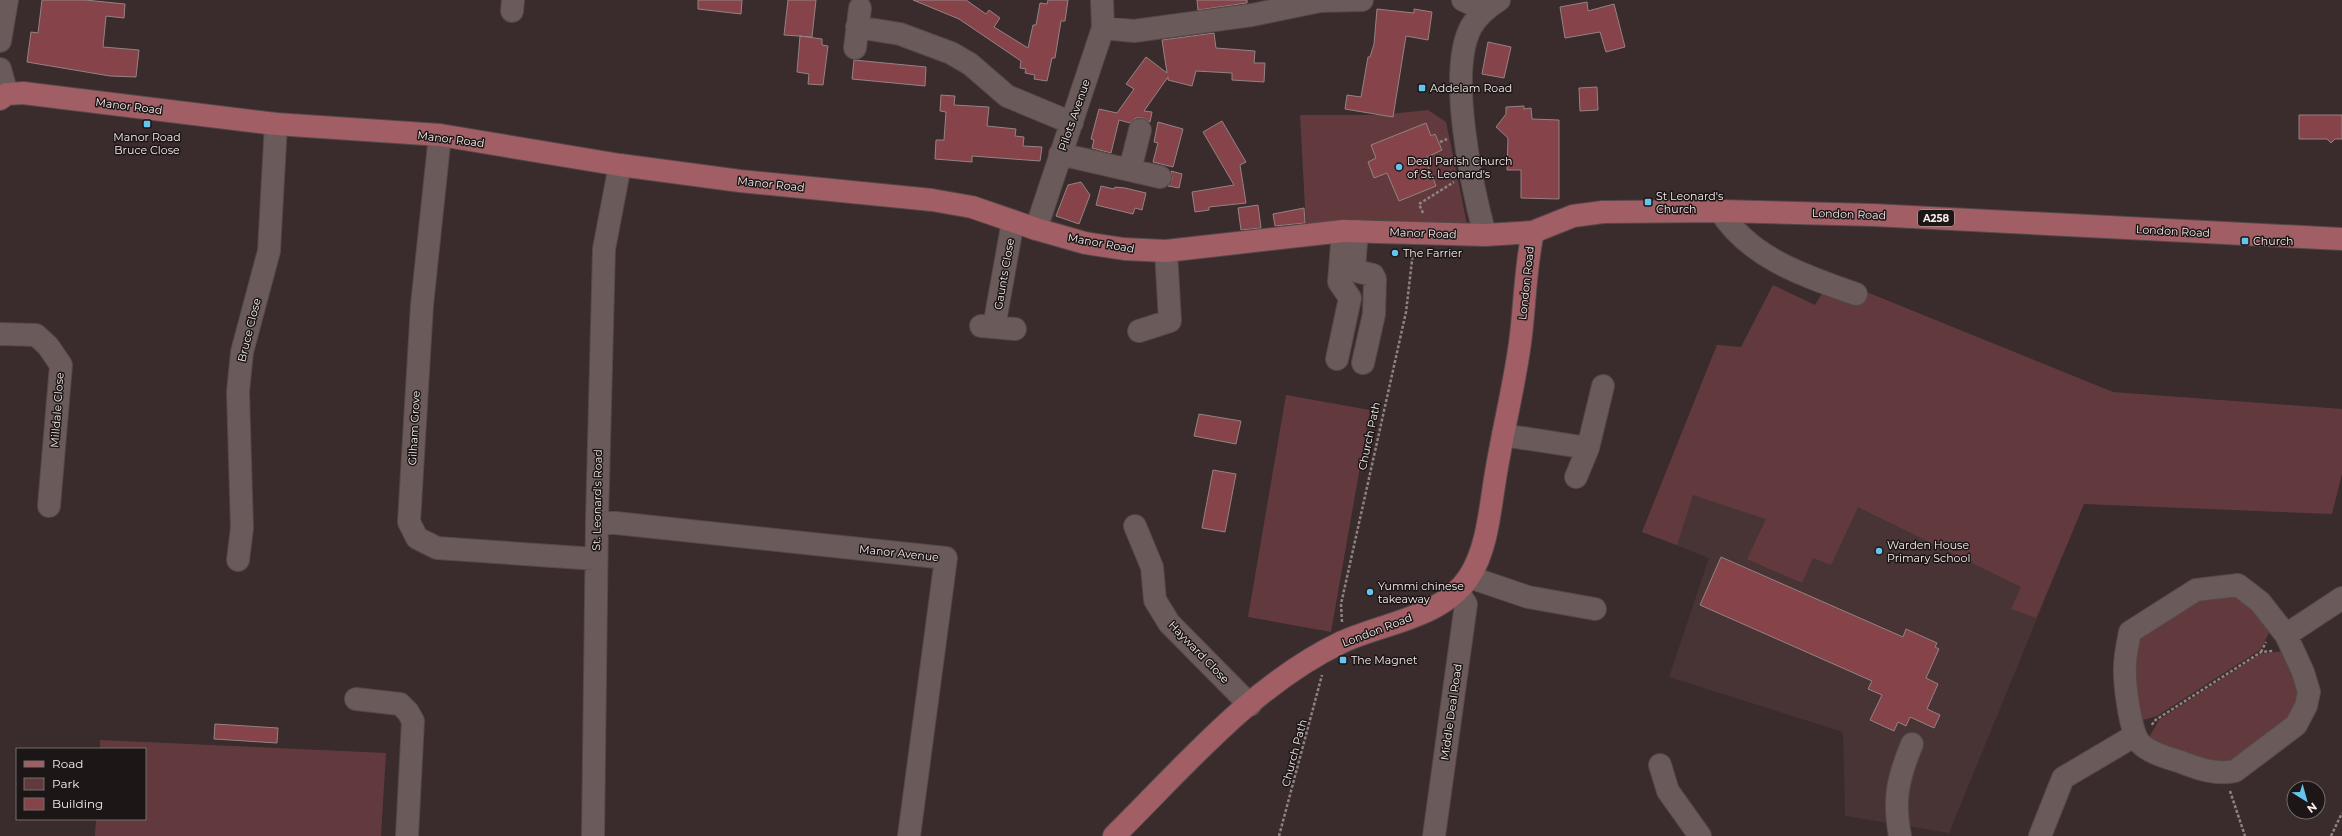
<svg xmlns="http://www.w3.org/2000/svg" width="2342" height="836" viewBox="0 0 2342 836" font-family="Montserrat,sans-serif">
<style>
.built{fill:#493435}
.green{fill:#623a3d}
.building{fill:#86434a;stroke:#948383}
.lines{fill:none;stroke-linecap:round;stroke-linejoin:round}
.minor-casing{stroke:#544848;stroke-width:24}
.major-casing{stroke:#544848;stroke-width:24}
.path{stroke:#8e8282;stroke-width:2.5;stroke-dasharray:3 2;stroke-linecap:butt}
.minor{stroke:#6a5a5a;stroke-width:22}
.major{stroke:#a15e64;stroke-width:22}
.poi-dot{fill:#64c5ee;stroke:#1c1616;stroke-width:1.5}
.labels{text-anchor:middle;stroke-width:3;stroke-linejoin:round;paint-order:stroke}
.shield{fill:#1c1616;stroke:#b5acac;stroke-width:1}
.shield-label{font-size:10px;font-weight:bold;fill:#f7eded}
.poi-label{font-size:11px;fill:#f7eded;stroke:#1c1616;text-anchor:start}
.street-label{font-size:11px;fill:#f7eded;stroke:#1c1616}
</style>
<rect width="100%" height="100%" fill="#3a2b2c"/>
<path class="built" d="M1832,278l281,114 -29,112 -135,329 -104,-17 -2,-84 -174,-55 40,-119 -67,-26 75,-187 24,2 32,-62 42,20z"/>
<path class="green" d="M1428,110l18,12 21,102 -161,2 -6,-111h80z
M1832,278l281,114 229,17v65l-10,40 -248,-10 -48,114 -25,-9 10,-22 -163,-80 -27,58 -18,-7 -11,25 -55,-24 19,-40 -73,-24 -16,50 -35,-13 75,-187 24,2 32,-62 42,20z
M1286,395l84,15 -39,222 -83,-15z
M2205,593c41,4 42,4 65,38l-10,19 -103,66 -14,4 -9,-2 -1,-61 7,-24z
M2284,651l17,29 -2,29 -78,59 -73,-29 11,-19 101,-66z
M100,740l286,13 -5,83h-286l1,-17h49v-70h-45z"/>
<path class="building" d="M42,0h43l40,4 -1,14 -18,-2 -3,31 36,3 -3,27 -26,-1 -83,-14 4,-30 7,1z
M698,0h44l-1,14 -43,-5z
M788,0h28l-4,37 -28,-2z
M913,0h53l20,14 3,-4 11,8 -6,9 34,21 5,-23h3l4,-22 7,1 1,-4h20l-3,21h-4l-6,37h-3l-5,23 -13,-2 1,-4 -10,-2 1,-4 -6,-1 1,-7 -62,-42z
M1197,0h50v3l-49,7z
M1587,2l1,9 26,-7 11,43 -19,5 -6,-20 -35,6 -5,-31z
M1377,9l37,4v-4l18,3 -4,28 -22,-4 -13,81 -48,-8 2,-14 14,2 7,-40h2l4,-13z
M1214,33l2,15 39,3 -1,12h11l-1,19 -32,-2v-7l-36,-2 -4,15 -24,-6v-3l-24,34 8,1 -2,10 -7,-4h-7l-6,5 -11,-3 -8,33 -19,-5 2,-8 -3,-1 8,-30 18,4 17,-24 -8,-5 20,-27 21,16 -5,-33z
M800,36l22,3v6l6,1 -5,39 -15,-1 1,-10 -12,-2z
M1488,42l23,5 -7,31 -22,-4z
M854,60l72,7 -1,19 -73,-7z
M1597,87l1,23 -18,1 -1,-23z
M941,95l14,1 -1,9 35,2 -2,19 29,3 -1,7 9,1 -1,9 19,1 -2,14 -68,-5v6l-37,-3 1,-19h8l2,-28 -6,-1z
M1524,106v3l7,-1 1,11 27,1v79l-38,-1v-28h-14l1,-32 -12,-11 10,-13v-7z
M2299,115h43v24h-7l-4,4 -4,-4h-28z
M1222,121l24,41 -6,3 6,38 -37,4v3l-14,2 -3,-20 42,-7 -31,-53z
M1158,122l25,7 -10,38 -20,-5 5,-19 -4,-1z
M1426,123l5,13 4,-2 7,16 -17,8 11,28 -37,15 -12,-28 -13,5 -6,-16 8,-4 -5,-13z
M1171,171l11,3 -3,14 -11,-2 4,-7z
M1081,182l9,13 -11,29 -23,-8 12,-31z
M1101,186l13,3 1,-2 10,1 21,5 -4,17 -7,-2 -2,6 -37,-9z
M1258,205l3,23 -20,2 -3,-22z
M1304,208l1,15 -30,3 -2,-12z
M1199,414l42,7 -5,23 -42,-8z
M1213,470l23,4 -11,58 -23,-4z
M1721,557l182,80 3,-8 31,14 -2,4 4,2 -13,29 12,6 -11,25 13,6 -6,13 -24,-11 -4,9 -8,-4 -4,9 -24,-11 12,-25 -14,-6 4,-8 -172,-76z
M215,724l63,4 -1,15 -63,-4z"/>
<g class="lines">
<defs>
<path id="minor" d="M1463,0l21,10
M512,11l1,-11
M857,27l43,7 51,19 19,11 37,32 65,27
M1103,28l31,3 118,-16 68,-14 42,-1
M0,41l7,-41
M855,48l5,-40
M0,69l7,25
M440,135l-18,170 -13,217 8,16 20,10 159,11
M1060,154l100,23
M1130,170l10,-40
M1720,211c31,48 85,65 136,83
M1036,229l67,-201 -1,-28
M1357,231l-3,37 2,3 17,4 2,4 -1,35 -11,49
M1485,235c-13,-48 -38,-163 -14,-208 7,-12 17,-20 28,-27
M981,326l34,3
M994,327l19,-106
M1139,331l31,-10 -4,-70
M0,334l36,1 12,11 13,19 -12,141
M1337,359l13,-61 -11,-16 3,-38
M1503,435l85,13 15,-62
M1576,477l12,-29
M597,521l349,37 -37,278
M1135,526l17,41 3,33 14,23 81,82
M238,560l4,-32 -4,-136 4,-40 27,-101 7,-127
M1469,577l59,20 67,12
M2238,585l22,17 26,33 17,37 6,20 -3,14 -10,19 -61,46c-19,4 -36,-2 -54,-9 -12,-4 -32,-9 -41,-19 -10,-10 -16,-62 -15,-77 0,-11 3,-23 5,-34l66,-42z
M2286,635l56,-37
M356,699l44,5 8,8 5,9 -6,115
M1660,765l8,26 32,45
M593,836l4,-315 7,-272 16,-84
M1434,836l32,-232 -9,-13
M1900,836c-7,-37 -2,-58 12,-92
M2040,836l23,-58 71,-42"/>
<path id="major" d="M0,99l7,-5 16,-1 253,31 164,11 180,30 120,16 192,19 40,7 64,22 49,14 39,6 42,2 177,-20 142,4 48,-3 40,-16 30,-4 117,-1 153,4 469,24
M1114,836c70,-69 138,-151 228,-194 41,-19 100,-24 127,-65 19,-29 21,-70 27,-104 7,-43 18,-86 24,-130 5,-37 5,-75 13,-111"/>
</defs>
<use href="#minor" class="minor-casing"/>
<use href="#major" class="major-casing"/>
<path class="path" d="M1440,142l7,-3
M1423,213l-4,-9 35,-22
M1342,622l-1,-18 65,-292 7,-60
M2261,652l5,-10
M2152,725l2,-4 107,-69 12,-1
M2230,791l15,45
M1279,836l43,-161
M2331,836l11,-23"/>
<use href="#minor" class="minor"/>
<use href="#major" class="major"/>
</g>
<g class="poi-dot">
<rect x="1418" y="84" width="8" height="8" rx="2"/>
<rect x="143" y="120" width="8" height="8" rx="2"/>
<circle cx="1399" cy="167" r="4"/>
<rect x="1644" y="198" width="8" height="8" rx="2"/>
<rect x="2241" y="237" width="8" height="8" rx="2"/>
<circle cx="1395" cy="253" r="4"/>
<circle cx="1879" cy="551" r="4"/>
<circle cx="1370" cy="592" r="4"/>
<rect x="1339" y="656" width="8" height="8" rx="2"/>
</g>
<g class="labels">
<rect class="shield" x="1918" y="210" width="36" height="16" rx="3"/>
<g class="shield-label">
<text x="1936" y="222">A258</text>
</g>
<g class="poi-label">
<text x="1430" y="92">Addelam Road</text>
<text x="147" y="141" text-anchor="middle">Manor Road<tspan x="147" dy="13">Bruce Close</tspan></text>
<text x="1407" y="165">Deal Parish Church<tspan x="1407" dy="13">of St. Leonard's</tspan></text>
<text x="1656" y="200">St Leonard's<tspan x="1656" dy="13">Church</tspan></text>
<text x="2253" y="245">Church</text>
<text x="1403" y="257">The Farrier</text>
<text x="1887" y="549">Warden House<tspan x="1887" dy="13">Primary School</tspan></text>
<text x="1378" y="590">Yummi chinese<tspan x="1378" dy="13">takeaway</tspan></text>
<text x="1351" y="664">The Magnet</text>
</g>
<g class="street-label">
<text transform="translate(129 106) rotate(7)" y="4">Manor Road</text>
<text transform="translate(1074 115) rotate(-71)" y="4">Pilots Avenue</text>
<text transform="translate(451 139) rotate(7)" y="4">Manor Road</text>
<text transform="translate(771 184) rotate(6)" y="4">Manor Road</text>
<text transform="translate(1849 214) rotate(2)" y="4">London Road</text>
<text transform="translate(2173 231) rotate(3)" y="4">London Road</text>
<text transform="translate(1423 233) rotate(2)" y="4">Manor Road</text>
<text transform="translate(1101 243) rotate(10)" y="4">Manor Road</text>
<text transform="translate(1004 274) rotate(-80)" y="4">Gaunts Close</text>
<text transform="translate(1526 283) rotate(-84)" y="4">London Road</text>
<text transform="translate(249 330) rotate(-76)" y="4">Bruce Close</text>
<text transform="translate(57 410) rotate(-86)" y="4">Milldale Close</text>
<text transform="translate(414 428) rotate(-87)" y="4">Gilham Grove</text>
<text transform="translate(1369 436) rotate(-78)" y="4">Church Path</text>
<text transform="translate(597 500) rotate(-89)" y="4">St. Leonard's Road</text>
<text transform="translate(899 553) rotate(6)" y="4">Manor Avenue</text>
<text transform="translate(1377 630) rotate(-21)" y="4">London Road</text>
<text transform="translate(1199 652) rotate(46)" y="4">Hayward Close</text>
<text transform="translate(1451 712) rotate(-82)" y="4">Middle Deal Road</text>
<text transform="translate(1294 753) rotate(-75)" y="4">Church Path</text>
</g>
</g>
<rect x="16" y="748" width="130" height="72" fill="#1c1616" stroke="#746c6c"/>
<rect x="24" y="761" width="20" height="6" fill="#a15e64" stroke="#746c6c"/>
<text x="52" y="768" font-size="12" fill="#f7eded">Road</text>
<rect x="24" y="778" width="20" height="12" fill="#623a3d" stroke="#746c6c"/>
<text x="52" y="788" font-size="12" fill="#f7eded">Park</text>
<rect x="24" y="798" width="20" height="12" fill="#86434a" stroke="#746c6c"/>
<text x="52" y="808" font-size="12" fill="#f7eded">Building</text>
<g transform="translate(2306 800) rotate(143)"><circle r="19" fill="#1c1616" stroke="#746c6c"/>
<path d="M0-3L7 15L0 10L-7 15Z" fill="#64c5ee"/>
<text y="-6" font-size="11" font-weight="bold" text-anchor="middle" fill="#f7eded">N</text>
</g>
</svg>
